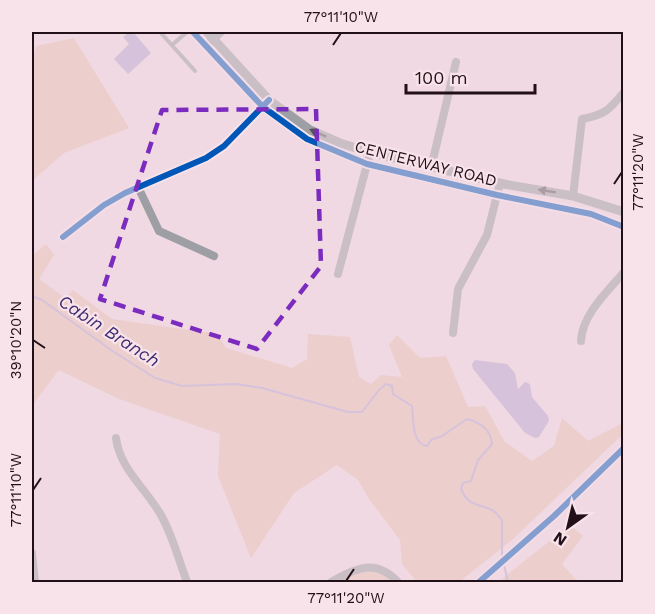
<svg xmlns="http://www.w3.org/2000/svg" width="655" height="614" viewBox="0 0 655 614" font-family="'Work Sans',sans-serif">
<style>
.green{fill:#e6c0b4}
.water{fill:#b6a8d2}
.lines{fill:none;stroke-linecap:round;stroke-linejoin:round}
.stream{stroke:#b6a8d2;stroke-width:2}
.service{stroke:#9d9fa4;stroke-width:4}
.minor{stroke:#9d9fa4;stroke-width:8}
.tertiary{stroke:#9d9fa4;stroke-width:9}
.cycleway-casing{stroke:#f9e3eb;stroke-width:10}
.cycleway{stroke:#0057b8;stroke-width:6}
.oneway{fill:#595057}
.marked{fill:none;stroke:#7b2cbf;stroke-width:4.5;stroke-dasharray:12 8;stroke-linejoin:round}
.ticks{fill:none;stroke:#221018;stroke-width:2}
.labels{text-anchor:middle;stroke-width:4.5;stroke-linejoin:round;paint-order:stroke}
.street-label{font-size:16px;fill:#221018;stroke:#f9e3eb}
.water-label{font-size:18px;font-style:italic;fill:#3f2d71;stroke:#f9e3eb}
.neatline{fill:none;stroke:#221018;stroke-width:2}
.ticks-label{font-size:15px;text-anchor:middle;fill:#221018}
</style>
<rect width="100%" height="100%" fill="#f0d9e2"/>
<path class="green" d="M74,38l55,90 -65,25 -32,28v-122l4,-13z
M46,244l8,11 -15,24 26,19 8,-8 39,29 105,15 9,14 66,20 15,-9 1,-25 42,3 9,40 12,7 10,-9 21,2 -13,-32 8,-10 23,23 26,-2 22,51 17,-1 20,36 27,19 22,-15 8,-28 26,23 35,-18v11l-110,105 -54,43h-42l-15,-18 -2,-24 -31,-41 -11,-19 -21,-15 -43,28 -43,65 -33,-82 2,-42 -101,-35 -60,-29 -26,34 -1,-3v-145z
M570,525l13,11 -21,28 16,18h-80z
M370,571l13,3 11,8h-48l-2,-3 14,-6z"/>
<path class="water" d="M129,32h4l18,21 -23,21 -14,-15 15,-15 -6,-7z
M475,360l32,4 8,9 3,16 7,-7 5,2 2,13 16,19 1,5 -10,16 -4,1 -10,-5 -52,-64 -1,-5z"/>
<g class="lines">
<path class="stream" d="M32,296l10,4 69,50 44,28 27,8 54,-2 26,4 86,24h14l17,-22 7,-6 6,2 1,8 19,12c2,14 -1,37 15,40l4,-6 11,-4 25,-17c13,3 24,11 25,25l-14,16 -7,21 -8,2 -2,6c7,17 16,14 31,21 4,2 7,7 10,10v36
M504,565l4,17"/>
<path class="service" d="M160,32l35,39
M172,45l15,-13"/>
<path class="minor" d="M209,43l12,-11
M431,168l25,-106
M139,189l20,42 55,25
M573,196l9,-77c23,-4 28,-10 42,-27
M63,237l41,-32 21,-12 81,-35 18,-12 43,-43
M338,274l32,-121
M453,333l5,-44 29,-54 13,-52
M581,341c1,-26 26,-49 43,-69
M116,438c4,32 31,51 46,79 11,20 17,44 25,65
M32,553l3,29
M331,582c26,-14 44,-24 67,0"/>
<path class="tertiary" d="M193,32l70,75 44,32 60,25 130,31 94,19 33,13
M207,32l63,69 40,29 30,13 29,9 135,32 69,12 51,16
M479,582l75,-66 70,-68"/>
<defs>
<path id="cycleway" d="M193,32l70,75 44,32 60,25 130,31 94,19 33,13
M63,237l41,-32 21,-12 81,-35 18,-12 45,-46
M479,582l75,-66 70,-68"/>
</defs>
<use href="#cycleway" class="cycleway-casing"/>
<use href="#cycleway" class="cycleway"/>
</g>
<defs><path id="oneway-solid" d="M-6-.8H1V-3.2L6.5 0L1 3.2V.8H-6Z" transform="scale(1.5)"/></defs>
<g class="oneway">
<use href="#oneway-solid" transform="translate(318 133) rotate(-156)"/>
<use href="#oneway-solid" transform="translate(547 191) rotate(-171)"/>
</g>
<path d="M0 0H655V614H0ZM316,109l5,157 -64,83 -157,-50 62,-189z" fill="#f0d9e2" fill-opacity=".55" fill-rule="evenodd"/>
<path class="marked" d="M316,109l5,157 -64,83 -157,-50 62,-189z"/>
<path class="ticks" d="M333,45l8,-12M614,184l8,-12M33,340l12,8M33,490l8,-12M346,581l8,-12"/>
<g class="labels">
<g class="street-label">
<text transform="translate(426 163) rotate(14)" y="6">CENTERWAY ROAD</text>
</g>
<g class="water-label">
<text transform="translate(109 331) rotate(33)" y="6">Cabin Branch</text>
</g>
</g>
<rect width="655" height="614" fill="none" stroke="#f9e3eb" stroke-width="66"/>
<g transform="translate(568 527) rotate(214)" stroke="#f9e3eb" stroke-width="4.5" paint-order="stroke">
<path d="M0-4.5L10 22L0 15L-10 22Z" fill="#221018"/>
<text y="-9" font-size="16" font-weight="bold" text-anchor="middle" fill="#221018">N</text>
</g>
<path d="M406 84v9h129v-9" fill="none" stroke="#221018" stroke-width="3"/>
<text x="415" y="84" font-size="18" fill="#221018" stroke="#f9e3eb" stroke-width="4.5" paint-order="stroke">100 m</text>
<rect x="33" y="33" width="589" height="548" class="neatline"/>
<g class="ticks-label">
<text x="341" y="22">77°11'10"W</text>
<text transform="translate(638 172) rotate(-90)" y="5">77°11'20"W</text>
<text transform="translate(16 340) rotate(-90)" y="5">39°10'20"N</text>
<text transform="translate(16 490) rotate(-90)" y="5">77°11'10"W</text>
<text x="346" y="603">77°11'20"W</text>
</g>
</svg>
